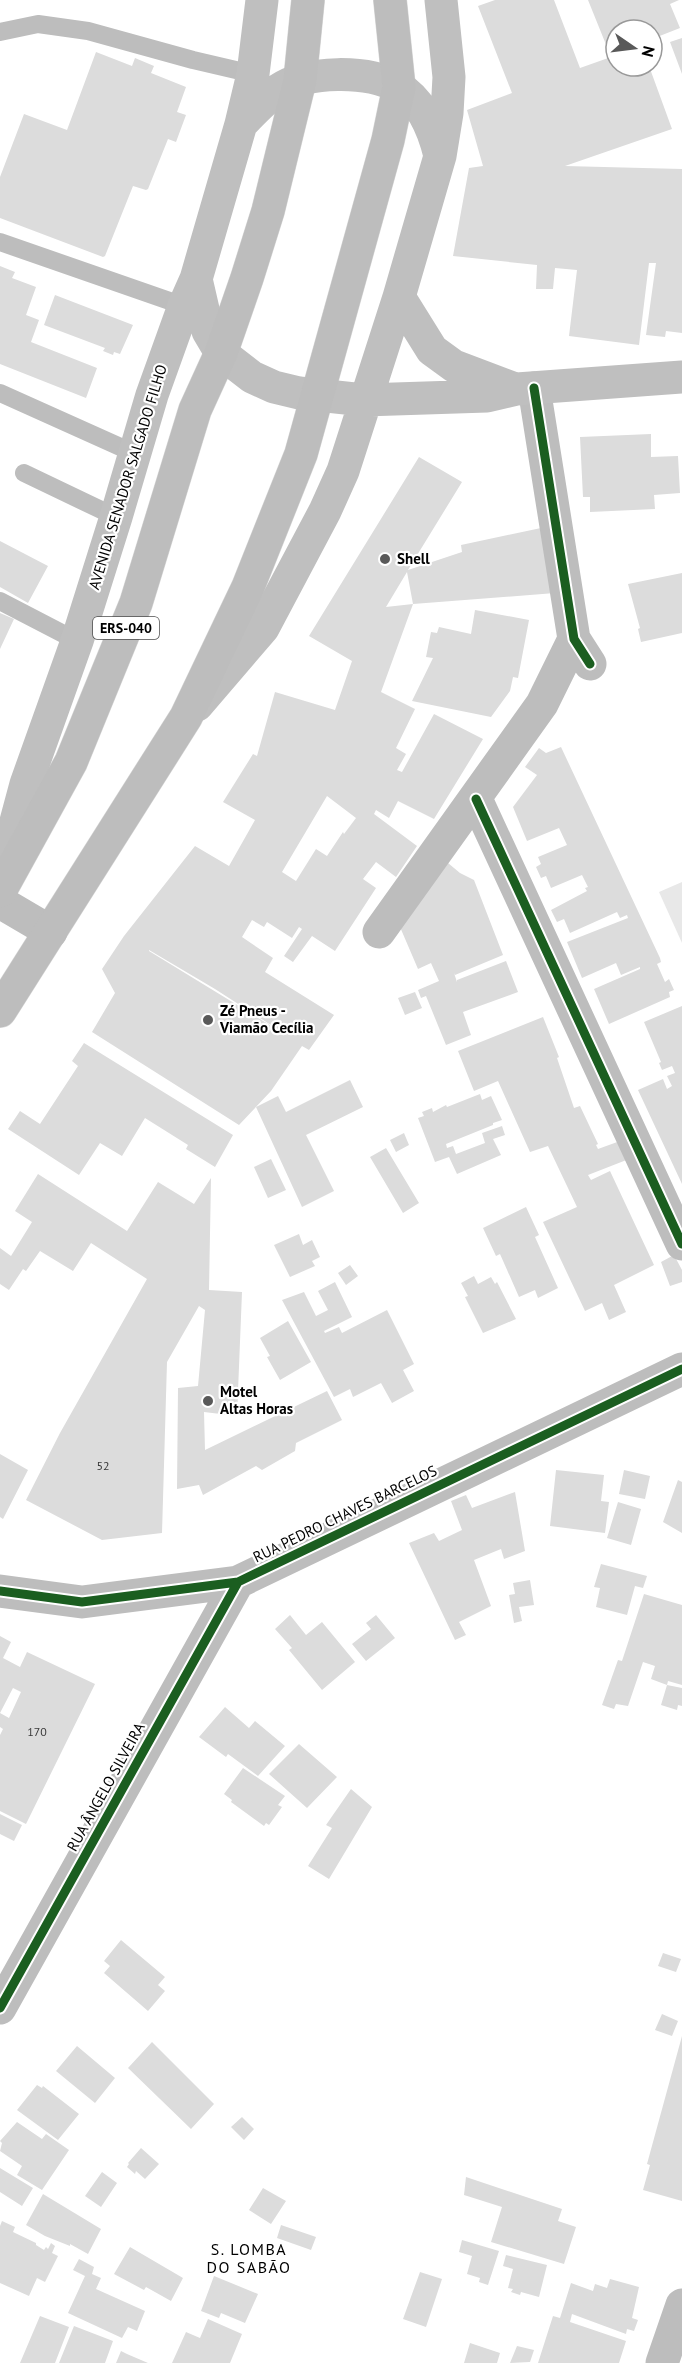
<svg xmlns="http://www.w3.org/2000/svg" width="682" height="2363" viewBox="0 0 682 2363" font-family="'PT Sans',sans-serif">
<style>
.park{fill:#e8e8e8}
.building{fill:#dcdcdc;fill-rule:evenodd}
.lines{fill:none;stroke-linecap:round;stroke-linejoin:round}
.primary-casing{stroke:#dbdbdb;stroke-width:34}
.lane{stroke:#bdbdbd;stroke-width:18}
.street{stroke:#bdbdbd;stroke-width:33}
.secondary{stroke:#bfbfbf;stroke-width:33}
.primary{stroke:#bdbdbd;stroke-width:33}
.cycleway-casing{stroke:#fff;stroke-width:13}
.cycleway{stroke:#1b5e20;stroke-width:9}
.poi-dot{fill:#595959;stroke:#fff;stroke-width:2}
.labels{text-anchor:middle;stroke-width:4.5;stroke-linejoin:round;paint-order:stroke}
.number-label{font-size:12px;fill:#373737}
.shield{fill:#fff;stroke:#4c4c4c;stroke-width:1.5}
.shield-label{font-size:14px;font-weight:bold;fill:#000}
.street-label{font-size:15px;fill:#000;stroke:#fff}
.poi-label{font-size:15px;font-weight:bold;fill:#000;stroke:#fff;text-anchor:start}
.neighbourhood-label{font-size:16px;letter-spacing:1.5px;fill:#000;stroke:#fff}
</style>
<rect width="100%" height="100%" fill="#fff"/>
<path class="park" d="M682,882v61l-23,-51z"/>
<path class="building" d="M495,0h59l26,68 31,-11 -23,-57h91l-9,4 10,24 -28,11v-9h-36v36h33l23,63 -107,37 117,3v164l-16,-2 -1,6 -19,-2 10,-72h-7l-10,82 -70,-9 8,-66 -22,-2 -2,21h-17l1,-24 -84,-9 16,-88 14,-2 -16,-56 45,-17 -34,-87z
M682,38v36l-12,-32z
M96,52l36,14 3,-8 19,8 -3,7 35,14 -9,25 9,3 -10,27 -8,-3 -20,50 -2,1 -13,-4 -28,70 -2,1 -103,-39v-41l24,-63 43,16z
M0,266l15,6 -3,6 24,9 -10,28 13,5 -8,22 66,26 -11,30 -86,-34z
M55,295l78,30 -13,29 -6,-2 -1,3 -10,-4 2,-3 -61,-23z
M651,434v23l27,-1 2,37 -26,2 1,14 -65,3v-15h-7l-3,-60z
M419,457l43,25 -54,88 54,-18 -1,-7 80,-17 14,65 -142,11 -32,88 34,17 -19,39 10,6 -9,16 5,2 32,-58 49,25 -49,80 -36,-18 -9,17 -13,-8 -2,4 43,32 -21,31 -20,-15 -13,17 13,9 -41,63 -23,-15 -19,26 -9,-6 18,-27 -3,-2 -7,11 -25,-16 -3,5 -12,-7 -10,17 31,21 -8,14 69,43 -25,35 -7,-4 -31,45 -32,34 -147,-93 23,-39 -13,-24 22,-33 71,-90 34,20 26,-46 -32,-18 30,-48 4,2 18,-64 60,18 17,-49 -43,-25zM407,572l6,32 -27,3zM327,796l29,22 -12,16 -1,-2 -16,24 -11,-7 -20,32 -14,-9zM149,950l66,39 76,49 -142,-87z
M0,541l48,25 -20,37 -28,-16z
M682,573v60l-41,9 -3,-13 2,-1 -12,-44z
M475,610l54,10 -11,58 -5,-1 -3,14 -19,26 -79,-16 21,-43 -7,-1 5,-25 6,1 2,-6 32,7z
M0,613l14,6 -14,30z
M561,747l99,211 1,4 -4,2 8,18 4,-3 5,11 -5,2 1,5 -61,27 -15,-35 46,-20v-2l-19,8 -5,-12 -34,15 -15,-36 61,-24 -1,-3 -7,3 -3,-6 -47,21 -6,-14 -7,3 -6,-12 36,-19 -2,-3 3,-1 -6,-12 -31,13 -5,-12 -5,2 -5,-11 5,-3 -3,-7 29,-12 -8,-17 -32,13 -14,-34 24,-32 -12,-8 14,-19 7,5z
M448,863l12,10 14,7 29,75 -48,20 -1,-2 3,9v-2l49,-19 12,31 -55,20 8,23 -25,10 -20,-49 -5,2 -3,-8 21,-9 -8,-18 -13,6 -18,-42z
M415,992l7,16 -17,7 -7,-17z
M682,1006v178l-44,-94 25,-11 4,10 5,-3 -5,-10 8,-3 -3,-7 -10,4 -3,-7 2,-1 -17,-40z
M543,1017l16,40 -2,1 17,50 6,-2 18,38 -2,1 2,4 22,-8 9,18 -41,16 3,5 19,-9 44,94 -40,20 12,27 -17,8 -7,-17 -17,8 -42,-89 34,-15 -29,-61 -18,6 -32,-71 -24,10 -16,-40z
M84,1043l149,92 -18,32 -29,-18 2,-4 -43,-27 -23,38 -22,-13 -21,32 -71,-46 12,-18 20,13 38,-58 -6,-5z
M350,1080l13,27 -57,28 28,56 -32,16 -46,-100 22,-11 8,16z
M480,1094l2,6 9,-4 11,24 -9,3v2l-47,19 1,4 6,-2 3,8 29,-11 -3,-10 20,-7 3,9 -12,4 8,16 -44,19 -8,-17 -14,5 -17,-44 6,-2 -2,-4 10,-4 1,4 13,-7 1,2z
M404,1133l5,12 -13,7 -6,-12z
M386,1148l33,55 -16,10 -33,-56z
M271,1159l15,31 -18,8 -14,-31z
M38,1174l89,57 31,-49 36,22 17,-26 -2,112 33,2 -5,124 -33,-4 1,38 122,-59 15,29 -46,23 -1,8 -33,19 -6,-4 -53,29 -4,-10 -22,4 1,-101 20,-2 7,-76 -6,-4 -32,56 -5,171 -60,7 -76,-40 34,-67 87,-154 -56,-36 -18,28 -33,-20 -14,20 -3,-2 -14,21 -9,-6v-36l11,8 21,-34 -17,-11z
M526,1207l13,28 -4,2 23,51 -20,10 -3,-8 -16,7 -19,-43 -4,2 -13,-28z
M299,1234l4,11 9,-5 8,17 -8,4 3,5 -25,11 -16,-32z
M674,1255l8,15v12l-12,4 -9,-24z
M350,1265l8,11 -12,9 -8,-12z
M474,1276l4,8 13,-7 4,7 2,-2 19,37 -33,14 -18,-36 3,-1 -7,-13z
M335,1282l17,35 -28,14 1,2 14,-6 3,6 45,-23 27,54 -11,6 11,21 -22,12 -11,-20 -28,14 -3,-8 -16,8 -52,-97 22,-8 12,24 12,-6 -10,-19z
M288,1321l23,41 -31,18 -13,-23 3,-1 -10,-18z
M0,1454l28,16 -25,49 -3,-2z
M556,1470l48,5 -3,26 8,1 -4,31 -55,-7z
M624,1470l26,6 -5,23 -26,-5z
M678,1480l4,2v51l-19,-11z
M515,1492l10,59 -21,8 -3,-10 -27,11 17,46 -32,16 7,13 -11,5 -46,-97 25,-10 5,8 23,-11 -11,-29 15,-6 6,13z
M618,1502l23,7 -10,36 -24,-7z
M601,1564l46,12 -4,12 -8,-2 -8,29 -31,-8 4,-19 -6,-1z
M530,1580l4,25 -15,2 3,14 -8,2 -5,-28 6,-1 -2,-11z
M644,1594l38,11v80l-14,-4 -1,4 15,3v18l-4,-1 -1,5 -16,-5 6,-20 -16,-6 4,-13 -12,-4 -15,44 -12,-2 -2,5 -12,-4 16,-45 4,1z
M290,1615l16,20 16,-13 33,40 -33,28 -33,-40 3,-2 -17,-19z
M376,1615l19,23 -29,23 -14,-17 19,-15 -5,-6z
M0,1636l11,6 -8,16 17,9 7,-15 68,32 -69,140 -26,-13v-76l3,-6 -3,-2zM13,1688l8,4 -12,26 -9,-5z
M225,1707l24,21 6,-7 30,25 -27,30 -30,-22 -2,3 -27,-20z
M299,1744l38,33 -30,31 -38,-34z
M243,1768l42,28 -7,9 4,2 -13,18 -3,-2 -2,3 -33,-24 1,-2 -8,-6z
M351,1789l21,18 -43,72 -21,-13 24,-38 -6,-3z
M0,1814l22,11 -8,16 -14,-7z
M121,1940l44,37 -7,8 7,6 -17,20 -44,-38 6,-7 -6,-5z
M663,1953l18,6 -5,13 -18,-6z
M662,2014l16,7 -6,15 -17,-6z
M682,2036v165l-39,-11 7,-25 -3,-1z
M152,2042l62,62 -23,25 -63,-61z
M77,2046l38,32 -20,25 -39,-32z
M37,2085l5,3 1,-2 36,28 -21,26 -41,-30z
M242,2117l12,12 -10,11 -13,-13z
M17,2122l25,17 4,-5 23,16 -27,40 -25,-15 5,-9 -22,-15 2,-8 -2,-2z
M141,2148l18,16 -14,15 -9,-8 -1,3 -8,-7 2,-3 -1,-1z
M0,2168l33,20 -11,18 -22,-14z
M102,2172l15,11 -16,24 -16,-11z
M466,2177l96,32 -4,12 18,6 -12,37 -73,-22 11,-35 -38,-12z
M263,2188l23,13 -15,23 -22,-14z
M43,2194l58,35 -13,25 -18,-10v2l-25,-10 -19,-11z
M2,2221l13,6 -2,5 23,11v2l8,5 2,-3 2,2 3,-6 4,3 -3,7 6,3 -13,26 -8,-4 -8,18 -29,-13v-57z
M281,2225l35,12 -5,13 -34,-12z
M462,2240l37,11 -11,34 -9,-3 1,-4 -13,-4 5,-18 -13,-4z
M130,2247l53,31 -12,23 -25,-14 -2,3 -30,-16z
M506,2255l41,10 -8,32 -18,-5 -1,3 -9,-3 2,-3 -5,-1 5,-19 -10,-3z
M79,2259l15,8 -2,7 9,4 -5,11 49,22 -8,20 -9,-4 -6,11 -54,-25 17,-37 -12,-6z
M420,2272l22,7 -16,48 -23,-8z
M214,2276l44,18 -13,29 -24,-10 -2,5 -18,-7z
M610,2279l29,8 -7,31 6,2 -4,11 -7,-2 -1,5 -54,-20 -2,8 56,19 -7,22h-81l15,-47 7,2 11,-35 22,8 2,-7 12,4z
M40,2316l29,11 -14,36h-35z
M208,2319l34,15 -12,29h-58l14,-31 14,6z
M74,2326l39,15 -8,22h-46z
M470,2343l30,10 -3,10h-33z
M517,2346l17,4 -4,12 -20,1z
M121,2351l6,3 21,9h-32z"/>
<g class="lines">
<defs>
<path id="primary" d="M0,891l71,-129 65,-159 59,-193 26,-57 26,-75 21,-67 32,-131 8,-80
M0,1011l186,-294 62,-130 53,-133 87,-314 11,-53 -9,-87"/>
</defs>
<use href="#primary" class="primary-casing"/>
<path class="lane" d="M0,32l38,-8 50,7 105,29 60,14
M0,242l184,64
M0,393l136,61
M24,473l92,44
M0,601l77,40"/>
<path class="street" d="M534,388l40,251 16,25
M476,799l206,445
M0,902l51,30
M379,932l163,-228 32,-65
M0,1591l82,11 156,-20 444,-213
M0,2008l238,-426
M662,2363l20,-58"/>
<path class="secondary" d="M241,124c11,-11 23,-25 37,-34 29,-20 90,-20 120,-3 24,14 36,44 42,69
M196,279l12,52 13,22 31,24 22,10 25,6 65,7 123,-4 30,-7 165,-12
M399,297l33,53 22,16 61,23
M197,705l66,-77 62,-117 18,-40 56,-174 41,-141 7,-43 2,-36 -8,-77
M1,877l25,-93 51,-143 39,-124 36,-122 32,-89 12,-27 45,-155 12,-50 9,-74"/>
<use href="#primary" class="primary"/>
<defs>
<path id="cycleway" d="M534,388l40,251 16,25
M476,799l206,445
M0,1591l82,11 156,-20 444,-213
M0,2008l238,-426"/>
</defs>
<use href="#cycleway" class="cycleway-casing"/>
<use href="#cycleway" class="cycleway"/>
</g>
<g class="poi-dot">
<circle cx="385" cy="559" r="6"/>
<circle cx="208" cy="1020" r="6"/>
<circle cx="208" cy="1401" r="6"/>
</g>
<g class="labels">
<g class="number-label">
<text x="103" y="1470">52</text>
<text x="37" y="1736">170</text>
</g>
<rect class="shield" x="93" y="617" width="66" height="22" rx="4.5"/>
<g class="shield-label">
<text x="126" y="633">ERS-040</text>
</g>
<g class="street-label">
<text transform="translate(128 477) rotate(-73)" y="5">AVENIDA SENADOR SALGADO FILHO</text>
<text transform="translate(345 1514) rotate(-26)" y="5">RUA PEDRO CHAVES BARCELOS</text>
<text transform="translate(106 1787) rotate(-61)" y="5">RUA ÂNGELO SILVEIRA</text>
</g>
<g class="poi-label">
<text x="397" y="564">Shell</text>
<text x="220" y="1016">Zé Pneus -<tspan x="220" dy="17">Viamão Cecília</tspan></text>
<text x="220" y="1397">Motel<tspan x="220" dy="17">Altas Horas</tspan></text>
</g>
<g class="neighbourhood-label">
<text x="249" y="2255">S. LOMBA<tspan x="249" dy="18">DO SABÃO</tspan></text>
</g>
</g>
<g transform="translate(634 48) rotate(104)"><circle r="28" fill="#ffffff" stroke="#999999" stroke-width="1.5"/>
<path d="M0-4.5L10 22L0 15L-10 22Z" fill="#595959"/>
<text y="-9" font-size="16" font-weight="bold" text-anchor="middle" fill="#000000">N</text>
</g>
</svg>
